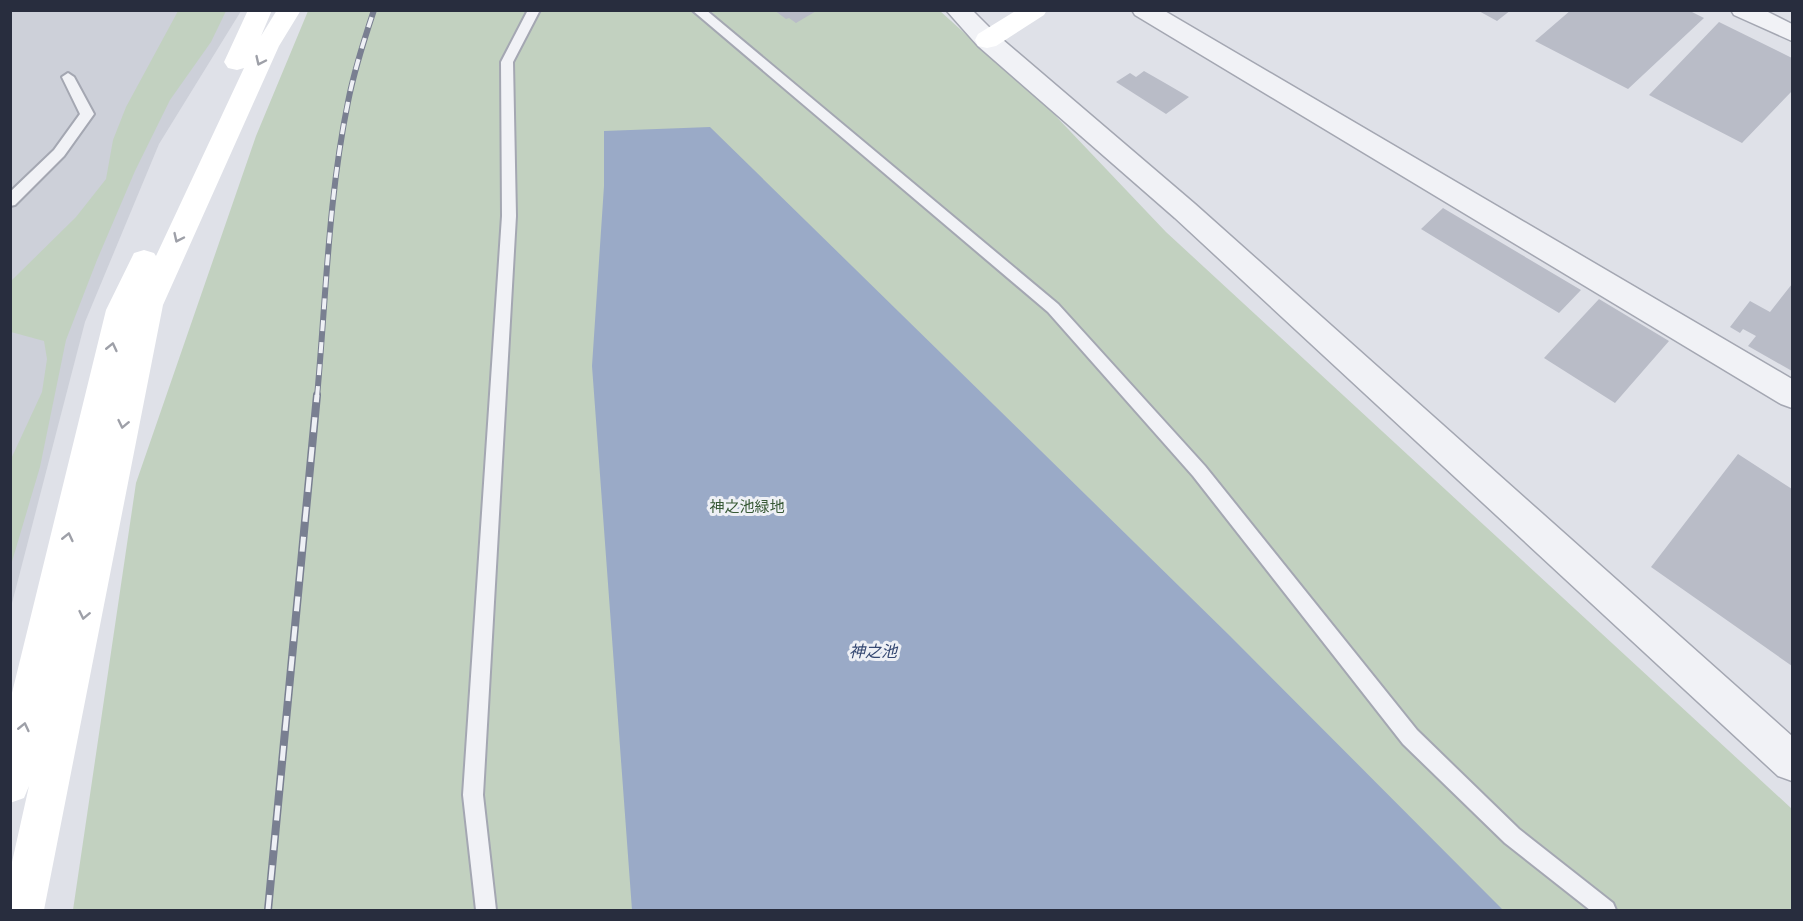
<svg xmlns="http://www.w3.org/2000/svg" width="1803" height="921" viewBox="0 0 1803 921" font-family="'Nunito Sans','Noto Sans JP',sans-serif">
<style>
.built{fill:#cdd0d9}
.green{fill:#c2d1c0}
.water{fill:#9aaac7}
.building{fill:#b9bcc7}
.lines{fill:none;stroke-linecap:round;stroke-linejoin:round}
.lane-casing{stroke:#a4a7b2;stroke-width:4}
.street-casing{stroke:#a4a7b2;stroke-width:3}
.lane{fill:#f1f2f6;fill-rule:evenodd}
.street{fill:#f1f2f6;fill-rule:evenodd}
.secondary{fill:#fff;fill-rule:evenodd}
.rail-far1-casing{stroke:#797f91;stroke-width:6}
.rail-casing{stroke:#797f91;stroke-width:8}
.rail-far1{stroke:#eef0f5;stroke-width:4;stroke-dasharray:11;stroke-linecap:butt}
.rail{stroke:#eef0f5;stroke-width:5;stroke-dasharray:15;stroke-linecap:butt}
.oneway{stroke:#9ea0a8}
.labels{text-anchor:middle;stroke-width:6;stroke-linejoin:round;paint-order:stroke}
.park-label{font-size:15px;fill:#385936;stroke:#eef0f5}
.water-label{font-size:16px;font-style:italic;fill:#344771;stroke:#eef0f5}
</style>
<rect width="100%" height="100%" fill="#dfe1e8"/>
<path class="built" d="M11,11h230l-82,133 -74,178 -74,285z"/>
<path class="green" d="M178,11h48l-15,31 -41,58 -35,71 -38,89 -31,80 -26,127 -29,98v-106l31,-67 5,-33 -3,-18 -33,-9v-51l65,-64 30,-38 7,-39 13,-33z
M308,11h632l110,99 116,122 626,577v101h-1719l63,-427 120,-347z"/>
<path class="water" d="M710,127l520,509 273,274h-871l-40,-544 12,-180v-55z"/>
<path class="building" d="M774,10h44l-22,13 -7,-5 -3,1z
M1477,10h34l-14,11z
M1571,10h117l16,8 -76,71 -93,-48z
M1719,22l73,36v33l-50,52 -93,-48z
M1144,71l21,12 24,14 -23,17 -50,-32 14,-9 6,4z
M1443,208l138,82 -22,23 -138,-84z
M1792,284v87l-44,-25 8,-10 -13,-7 -3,4 -10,-6 20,-26 20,11z
M1599,299l70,42 -54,62 -71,-45z
M1738,454l54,35v177l-141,-99z"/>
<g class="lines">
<defs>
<path id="lane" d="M528,10h12l-27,52 3,154 -33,579 13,115h-20l-13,-115 39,-579 -1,-154z
M692,10h14l352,294 147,162 212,264 102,99 94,74 3,7h-26l-85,-67 -102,-99 -210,-268 -145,-164z
M68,73l6,4 20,37 -30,42 -49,49 -5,1v-14l44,-42 26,-36 -18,-37z"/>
<path id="street" d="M946,10h26l24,24 199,170 597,532v45l-14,-5 -603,-558 -197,-172z
M1132,10h31l629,369v29l-11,-4 -646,-389z
M1731,10h33l28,14v17l-58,-26z"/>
</defs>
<use href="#lane" class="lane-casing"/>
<use href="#street" class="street-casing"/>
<use href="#lane" class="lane"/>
<use href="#street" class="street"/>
<path class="secondary" d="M248,10h24l-11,26 16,-26h24l-22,36 -116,259 -119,605h-34v-39l19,-85 -5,12 -14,5v-102l96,-391 28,-57 10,-3 10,3 2,3 88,-188 -7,2 -9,-2 -4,-6z
M1017,10h30l-3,5 -48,31 -9,2 -9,-2 -3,-6 3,-6z"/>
<defs>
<path id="rail-far1" d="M317,397c9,-98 11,-198 31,-295 6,-31 16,-62 26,-92"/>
<path id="rail" d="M268,910l49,-515"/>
</defs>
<use href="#rail-far1" class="rail-far1-casing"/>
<use href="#rail" class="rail-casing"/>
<use href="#rail-far1" class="rail-far1"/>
<use href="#rail" class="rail"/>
</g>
<defs><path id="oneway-chevron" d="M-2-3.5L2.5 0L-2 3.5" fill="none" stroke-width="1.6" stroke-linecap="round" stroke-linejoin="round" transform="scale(1.5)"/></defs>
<g class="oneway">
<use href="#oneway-chevron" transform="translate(260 61) rotate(115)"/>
<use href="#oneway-chevron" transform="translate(178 238) rotate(115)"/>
<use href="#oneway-chevron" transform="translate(112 347) rotate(-77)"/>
<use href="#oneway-chevron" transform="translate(123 424) rotate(102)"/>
<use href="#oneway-chevron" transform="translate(68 537) rotate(-77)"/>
<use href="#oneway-chevron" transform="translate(84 615) rotate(102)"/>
<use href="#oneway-chevron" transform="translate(24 727) rotate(-77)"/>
</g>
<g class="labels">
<g class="park-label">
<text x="747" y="512">神之池緑地</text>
</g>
<g class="water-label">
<text x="873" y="657">神之池</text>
</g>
</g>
<rect width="1803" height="921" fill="none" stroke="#282d3e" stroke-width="24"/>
</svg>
